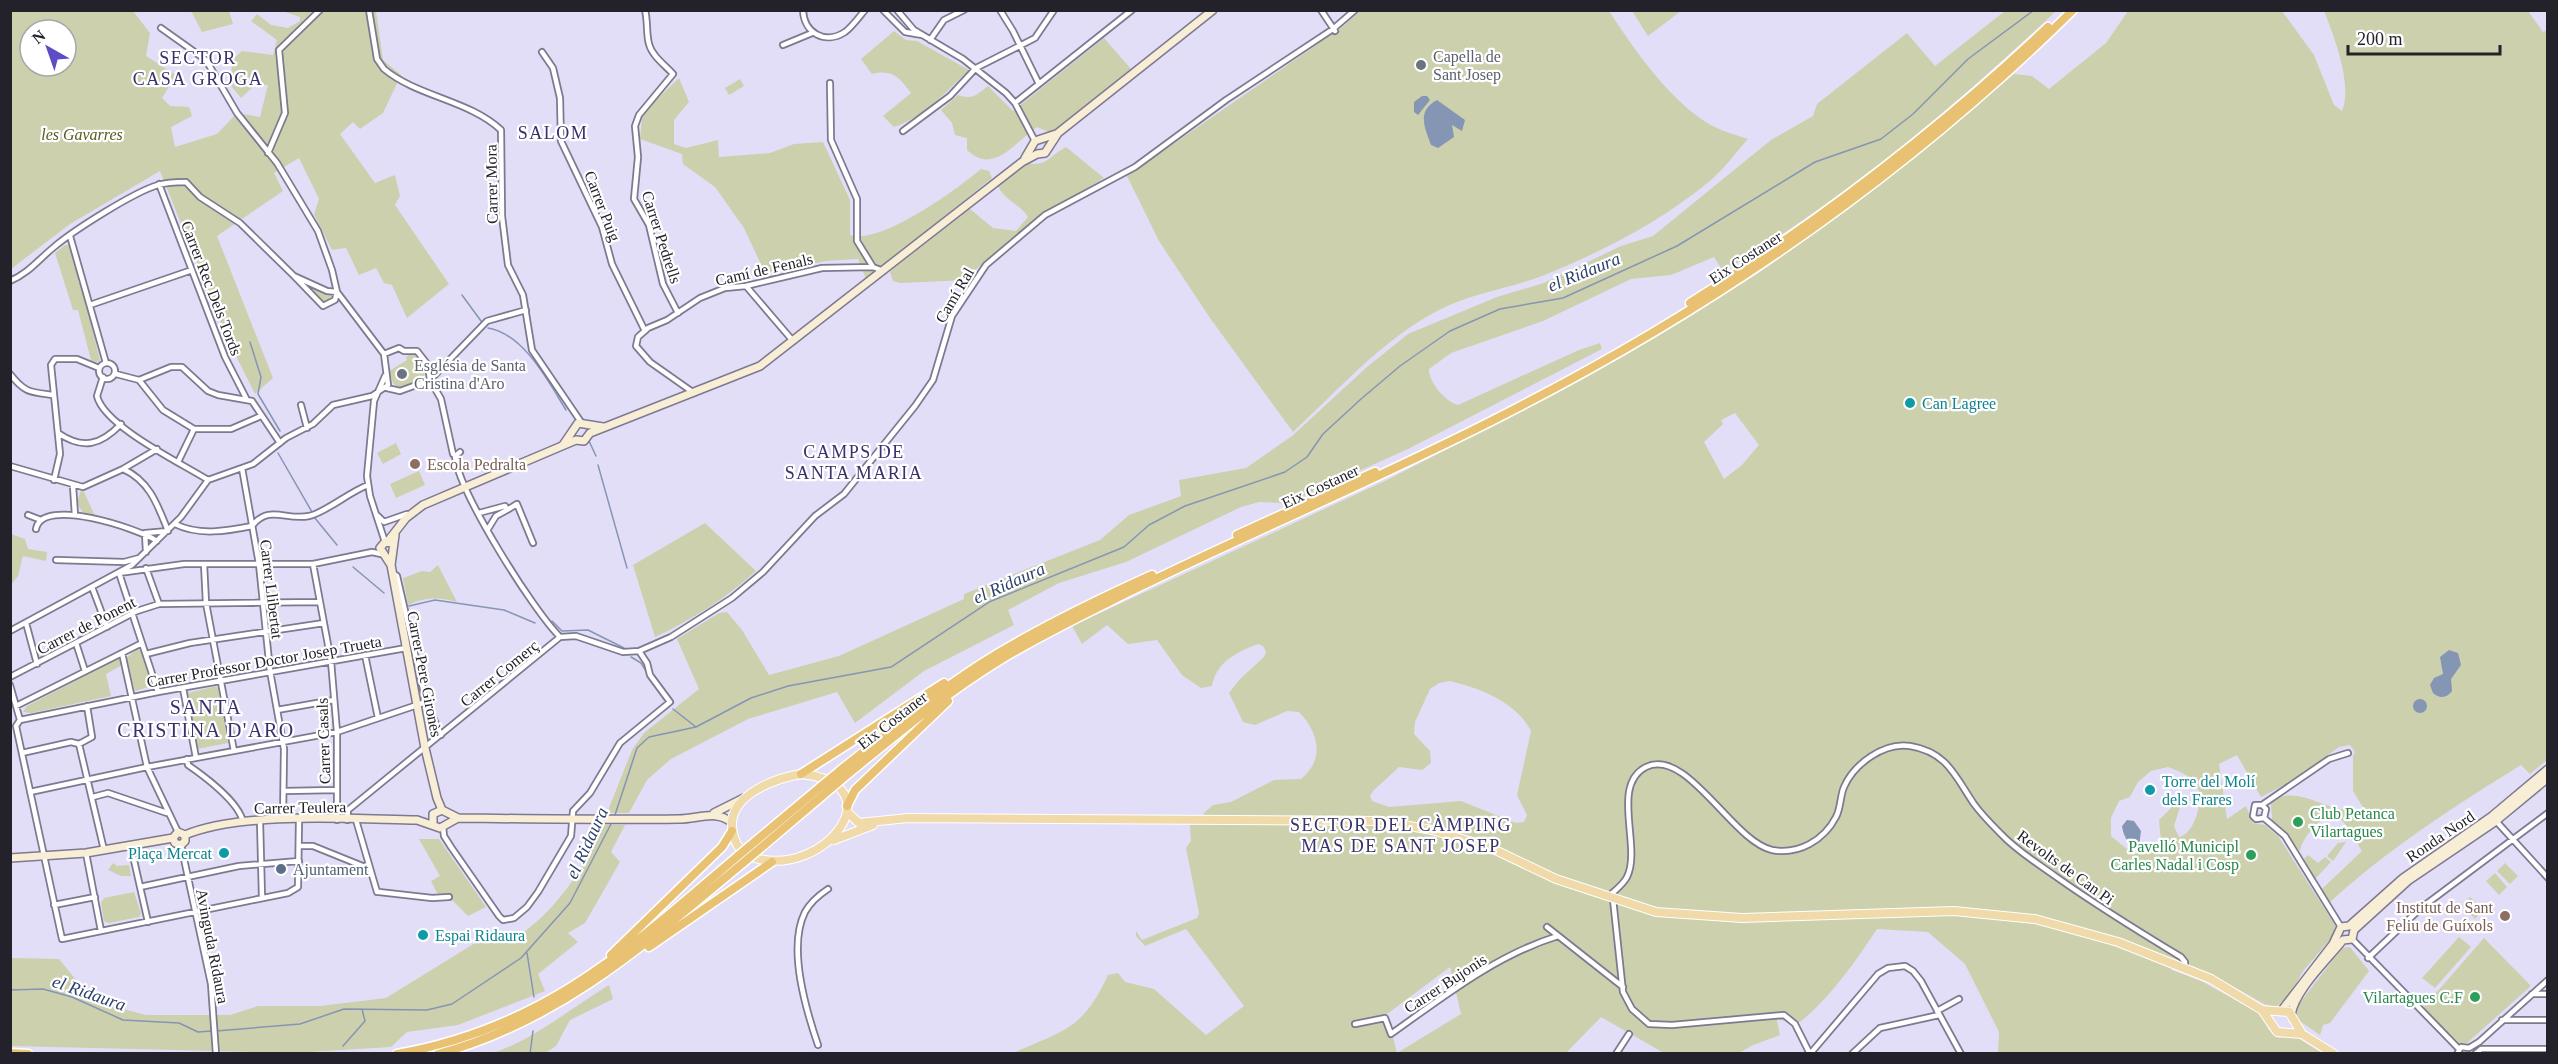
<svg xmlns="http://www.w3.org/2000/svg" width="2558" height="1064" viewBox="0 0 2558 1064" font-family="'Times New Roman',serif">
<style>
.green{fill:#ccd0ad;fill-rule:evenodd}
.water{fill:#8595b4}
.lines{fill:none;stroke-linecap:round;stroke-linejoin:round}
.stream{stroke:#8595b4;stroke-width:1.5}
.street-casing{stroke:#7d7990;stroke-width:8}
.secondary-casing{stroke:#7d7990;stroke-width:10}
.primary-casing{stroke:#fff;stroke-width:10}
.highway-casing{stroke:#fff;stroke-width:11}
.street{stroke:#fff;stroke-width:4.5}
.secondary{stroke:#f8edd5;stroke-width:7}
.primary{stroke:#f1daaa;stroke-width:8}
.highway{stroke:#e8c272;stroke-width:8}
.highway-bridge-casing{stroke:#fff;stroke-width:11;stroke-linecap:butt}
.highway-bridge{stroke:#e8c272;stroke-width:8}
.worship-dot{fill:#6b7280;stroke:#fff;stroke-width:2}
.culture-dot{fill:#0f9aa8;stroke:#fff;stroke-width:2}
.education-dot{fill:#8d6e63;stroke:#fff;stroke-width:2}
.leisure-dot{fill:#2e9e5b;stroke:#fff;stroke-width:2}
.service-dot{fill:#5c6f8a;stroke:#fff;stroke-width:2}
.labels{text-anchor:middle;stroke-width:4.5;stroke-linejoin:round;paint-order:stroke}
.worship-label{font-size:16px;fill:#5b616d;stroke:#fff;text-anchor:start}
.park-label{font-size:16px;font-style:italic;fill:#585b21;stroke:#fff}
.street-label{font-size:16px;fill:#23222b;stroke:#fff}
.culture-label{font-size:16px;fill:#0d838f;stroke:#fff;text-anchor:start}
.education-label{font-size:16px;fill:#785e54;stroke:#fff;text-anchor:start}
.leisure-label{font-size:16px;fill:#27864d;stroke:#fff;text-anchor:end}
.service-label{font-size:16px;fill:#4e5e75;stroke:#fff;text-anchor:start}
.neighbourhood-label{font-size:18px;letter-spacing:1.5px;fill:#37316d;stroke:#fff}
.water-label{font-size:18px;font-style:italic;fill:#2d416d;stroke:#fff}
.quarter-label{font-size:20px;letter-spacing:1.5px;fill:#37316d;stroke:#fff}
</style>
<rect width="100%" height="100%" fill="#e3def8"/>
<path class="green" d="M10,11h123l17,22 -4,23 30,19 -14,23 8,8 19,1 3,9 -21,11 4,20 42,-13 20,-21 23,4 8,-32h-13l-14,13 -10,-12 1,-26 10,-9 31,4 4,-15 -26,-19 6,-7 14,11 17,3 12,-7v-4l-18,-6h94l7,49 18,15 -18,38 -23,16 -7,-7 -13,12 35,49 20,-8 5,21 -5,9 54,79 -42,34 -15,-33 -8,-2 -8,-15 -17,7 -13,-27 -14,2 -18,-36 5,-15 -20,-41 -25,15 9,18 -66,45 56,142 -18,16 -28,-56 -67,-167 -90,53 -59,45zM30,30h36v36h-36z
M191,11h38l4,13 -31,8z
M1360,11h249c24,37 61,90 100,113 12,7 27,11 39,15 -12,13 -23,29 -37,41 -49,41 -109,72 -169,96 -34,13 -70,17 -103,34 -56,29 -100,79 -146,122l-83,-114 -51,-77 -32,-65 214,-148z
M1632,11h49l-33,25z
M2005,11h51c-103,97 -211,189 -333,260l-9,-14 -43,18 -40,4 -88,42 -92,32 -22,16c0,14 16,32 29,36l121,-55 21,-7 2,6 -194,100 -102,46 -22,8 -25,-1 -18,5 -115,55 -67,21 -51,27 6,15 -90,46 -69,52 -18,-31 -89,27 -77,40 -24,21 -18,33h-22l25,-63 12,-17 55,-44 -22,-50 42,-26 8,-1 15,18 27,45 70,-19 125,-57v-5l136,-54 29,-25 52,-19 -2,-16 67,-12 46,-32 75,-69 41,-33 89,-37 47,-14 77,-37 32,-10 118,-96 42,-24 4,-12 90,-71 28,33z
M2128,11h154l32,44 20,50 8,6c11,-26 -8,-75 -18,-100h204l15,21 4,-2v730l-17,14 -9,-9c-68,42 -133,84 -192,138l-7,-14 40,-38c-8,-12 -15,-32 -30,-36 -12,2 -30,23 -32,36l-28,-31 -1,-16c18,-20 48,1 69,5 7,1 16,0 24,0l-11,-18v-35l2,-4 -5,-7 -11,2 -45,33 -33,17 -24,-42 -18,9 8,55 19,-13 7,17 12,2 13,11 57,89 -1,10 -31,36 -14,25 -13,11 -10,-2 -53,-30 -49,-18 8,13 29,11 65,36 2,12 11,9 14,-3 29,18h-324l1,-21 -34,-68 -37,-32 -51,-3c-22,33 -46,68 -77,93l-23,-2 3,15 -29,11 -12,7h-75l-63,-36 -35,36 -555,1c53,-24 71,-23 97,-79l10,-2 7,9 29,7 52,46 38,-29 -58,-77 -41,17 -9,-10v-5l6,9 55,-22 2,-5 -13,-65 5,-7 -1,-16 12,-1 2,-11 9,-8 18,-3 43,-22 27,-1c24,-20 18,-46 -2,-67l-12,-1 -32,14 -12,-3 -14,-29 11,-14 24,-22 2,-5 -3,-6 -5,-2c-21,8 -42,18 -46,42l-11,2 -19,-13 -25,-35 -29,4 -21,-19 -25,19 -10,-18 317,-147 184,-95 184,-110 99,-71 158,-129 18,2 17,13 57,-46zM1735,413l24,32 -17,20 -18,14 -20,-37 19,-18 -2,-4zM1450,681c30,7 66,21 81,50l-14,64 10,20 -3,7 -8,1 -55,-22 -72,6 -17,-6 -2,-5 3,-5 26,-24 23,3 9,-7 -1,-12 -16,-17 1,-12 15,-33 9,-6zM2168,767c10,4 22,8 28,17 9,13 -1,50 -17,53l-5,-11 6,-19 -7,-1 -14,14 2,22 -4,11h-25l-21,-17v-18l8,-17 11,-4 8,-15 13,-11zM1450,967l11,47 -64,39 -10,-39z
M894,31l12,9 11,1 52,29c-23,22 -45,47 -75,57l-11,-11 28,-23c-12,-15 -17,-24 -39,-19l-11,-15z
M1104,38l27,31 -80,64 -14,-6c-24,17 -44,48 -70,23v-12l-12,-3 -3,-12 -11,-13 17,-15c14,5 19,0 30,-9l25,25z
M679,78l10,24 -15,18v24l12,4 32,-8 1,17 51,-4 24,-9 29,-2 27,58v35c31,10 106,-45 131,-66l8,2 3,7 -126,101 -8,-20 -32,2 -61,12 -21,-45 -29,-41 -32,-23 -1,-10 -42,-15 2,-21 14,-18z
M740,79l4,7 -15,9 -4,-7z
M1066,147l38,31 -62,38 -67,54 -7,10 -68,3 -7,-2 -3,-9 4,-4 76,-59 23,19 23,3 12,-14c-8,-13 -23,-16 -30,-31l30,-23c17,5 24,-9 38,-16z
M65,245h4l11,32 -2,5 4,4 18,75 -4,1 -5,-2 -13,-50h-5l-18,-57z
M303,282l29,14 1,3 -10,5z
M413,352l12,13 1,7 -6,9 -21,7 -6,-5 -4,-12 18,-11 -1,-3z
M396,443l5,11 -18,10 -6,-11z
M419,471l6,14 -29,13 -6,-14z
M81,490h2l13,28c-10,-3 -14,-5 -19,-15z
M705,523l51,48c-31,28 -63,48 -101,66l-22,-72z
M11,534l14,5 3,10 19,3 -1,9 -23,-5 -5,20 -7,9z
M438,565l19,37c-18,-5 -31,-5 -49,3l-5,-27 19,-7 8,1z
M407,636l6,10 10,54h-3z
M137,649l3,1 12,36 -17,5 -9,-33z
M119,658l3,7 -16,9 5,22 -80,17 -8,-1 4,-6z
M216,686l2,2 10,55 -31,6 -9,-56z
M603,825h22l-14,27 9,10 -35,61 -17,10 10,9 -40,32 7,17 -87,34 -51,7 -16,15 -99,6 -281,-7v-88l48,1 34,42 53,14h84l28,-9h62l66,-8 102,-63 23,6c44,-28 71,-69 92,-116z
M419,839h20l47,68 -18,9 -16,-16 -15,-7 -6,-12 9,-5z
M2346,842l-13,19 -6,-5 11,-13z
M2308,855l10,8 7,-6 6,5 -16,17 -11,-20z
M113,863l4,3 12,-1 2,11h-10l-13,-6z
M2505,863l13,13 -8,8 -13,-13z
M2495,873l12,14 -8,8 -13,-14z
M134,892l7,21 -2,4 -30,6 -5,-2 -3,-18 3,-5z
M2470,897l13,13 -8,9 -13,-14z
M2459,937l12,10 -36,41 -13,-10z
M2484,938l47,48 -64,57 -7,1 -37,-36z
M2350,947l19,24 -39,52 -7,2 -3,10 -22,-15 -2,-7 3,-9 43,-56z
M609,985l4,14 -43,21 -14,26 -11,7h-52c42,-14 78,-45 116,-68z"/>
<path class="water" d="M1422,96h5l3,4 -12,15 -4,-3v-10z
M1437,100l28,20 -3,11 -10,-6 2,12 -16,11 -7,-3c-6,-17 -15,-34 6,-45z
M2449,650l9,3 3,12 -10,14 1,12c-5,7 -12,8 -19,2l-3,-8 4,-7 9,-4 -3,-17z
M2413 706a7 7 0 1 1 14 0a7 7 0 1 1-14 0Z
M2127,820l7,1 7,10 -2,15 -5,-6 -2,2 3,4c-8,-2 -12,-12 -13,-20z"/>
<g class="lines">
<path class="stream" d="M462,295l19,26
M488,328c36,6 60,53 78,82
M250,342l11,35 -3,17 22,37
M589,441l7,15
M278,453l34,59
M598,465l29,103
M314,517l23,28
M353,567l31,26
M409,606l26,-6 69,10 31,13
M552,621l10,10 26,-1 36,18
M631,657l10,6 23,36
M673,709l23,18
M614,818l23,-70 12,-11 47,-10 55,-29 37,-12 103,-19 98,-65 135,-55 25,-22 36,-19 100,-34 22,-15 16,-23 38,-35 39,-33 50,-35 50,-22 63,-11 114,-52 138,-84 66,-23 32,-25 55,-55 66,-49
M527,953l7,44
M10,990l33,-1 29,8 51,23 56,3 19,9 13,-1
M216,1031l84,-7 44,-15 83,1 25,-6 69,-46 49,-55 42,-81
M343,1046l22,-25 -3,-12
M530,1054l3,-23"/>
<defs>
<path id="street" d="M369,10l8,49 7,10c34,28 85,31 117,61l1,86 6,49 15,30 9,55 49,72
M645,10c3,12 1,23 4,34 3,12 16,21 24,30l-34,41 -4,11 3,31 -4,42 15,26 14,59 15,29
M803,10c1,23 22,35 42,22 7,-5 14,-15 20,-22
M883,10l22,22 17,3
M897,10l17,20 49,29 43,34 9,10 20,38
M1000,10l13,21 26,53
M1321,10l14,21
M930,40l14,-20 20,-10
M783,45l29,-12
M542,52l11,16 7,30 1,43 41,86 10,37 33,67
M830,83l1,57 26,59v42l16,26
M1015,103l117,-93
M903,131l47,-35 26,-28 59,-30 19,-28
M268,153l17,-40 -6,-63 41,-40
M159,184l66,173 21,41
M70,236l36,127
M294,276l33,15 10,1 -2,8 -12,6z
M10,281c19,-8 29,-22 44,-34 20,-17 80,-55 104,-62 10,-3 18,-3 28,-3l14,15 40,26 54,53
M746,286l47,55
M90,305l102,-35
M384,354l15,-6 5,3h13l11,14 2,15 11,19 12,55
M99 371a8 8 0 1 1 16 0a8 8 0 1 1-16 0Z
M10,374c15,19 20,18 43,21
M116,374l23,6 24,30 31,19h37l30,-13
M103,377l-6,19c7,30 84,67 111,84
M139,380l32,-13h11l26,24 10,4 34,6 28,42
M387,388l13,3 30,-11 57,-59 39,-11
M694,393l-44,-31 -14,-16 2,-9 10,-9 19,-8 33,-22 25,-10 21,-2 76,-18 51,-1 10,4
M301,405l6,23
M58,433c25,17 43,12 63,-9
M460,452l-5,4c4,37 78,154 105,181l16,-1 47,16 16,-1 32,-14 61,-39 31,-26 52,-56 29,-22 71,-88 18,-26 19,-64 34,-51 59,-50 90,-48 91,-67 107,-71 22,-19
M178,462l16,-33
M10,466l73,21 40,-18 34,-20
M242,468l17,96 11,107 14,78 -1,70
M123,469c27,12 35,37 45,62l-23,2 1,19
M54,480l6,-26 -9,-89 4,-6h22l22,9
M73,486l2,29
M507,510l10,-6 16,39
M479,513l26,-7 2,4 -11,6 -8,13
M28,515l13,5
M378,516l6,6 23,-8
M175,524c24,12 52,7 77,2 17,-22 34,-5 57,-10 16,-3 40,-24 59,-31
M36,529c6,-33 103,0 121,12
M385,542l-15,-46 -3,-20 7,-75 11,-25
M56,560l68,2 15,-4
M204,564l2,39 28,148
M313,564l18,97 6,71v88
M146,568l13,36
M393,573l4,3 29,126 15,33
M92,587l15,40
M26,623l11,41
M10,631l122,-66 49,-48 27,-37 45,-16 33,-26 27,-14 20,-19 39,-9 16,-11 -4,-31 -47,-62 -5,-22 -14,-39 -41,-68 -40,-50 -31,-53 -45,-32
M76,643l9,28
M122,653l25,114 31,65
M146,654l44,-11 134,-20
M365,655l13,63
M10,677l127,-66 22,-7 161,-2
M10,685l10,35 -4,6 46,213 226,-46 10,-6 1,-67
M183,688l13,70
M158,692l-39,-119 65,-9h129l59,-12 9,2
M16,706l126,-63
M277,710l57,-10
M20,720l138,-28 248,-44
M79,744l13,-7 -5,-31
M22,753l49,-11 8,2 25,106
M187,759l1,6c16,11 51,37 55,57
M284,791l53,-1
M30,792l117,-25 190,-35 89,-30
M93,797l15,-4 59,20
M2262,805l4,4 -2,9
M2264,818l21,18 56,91
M2264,818l-8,1 -3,-3 2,-11h7l67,-46 19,-6
M347,820l1,-10 212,-173
M356,820l21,72
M260,821l2,77
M2496,821l52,57
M443,827l1,9 7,11 48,69 4,4 11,-2 13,-11 11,-15 33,-56 2,-25 17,-18 30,-50 50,-41 -20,-27 -3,-12 -8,-12
M181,845l30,139 5,70
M299,846h14l57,23
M131,847l17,75
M86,853l15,78
M140,887l99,-21 60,-5
M379,892l53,6 17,-1
M1608,897c6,-6 15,-12 19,-20 15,-30 -17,-92 19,-110 41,-20 86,74 126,83 27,5 52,-10 64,-33 5,-9 4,-21 8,-30 10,-23 40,-45 66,-41 37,6 45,30 64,58 8,11 18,21 27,30 16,17 36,29 54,42 41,29 83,55 126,81l4,5v7
M1613,899l10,93 9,17 17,15 23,1 112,-10 11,9 15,30
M54,905l41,-8
M1547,927l76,60
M2352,939l107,110
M2368,958l53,-50 127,-95
M2532,994h16
M1937,1011l22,-12
M2502,1020h46
M1355,1024l30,-6 6,16c52,-37 105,-79 167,-98
M818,1045c-12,-35 -31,-97 -13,-133 5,-9 14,-17 23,-23
M1616,1054l13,-20
M1810,1054l68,-80 10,-6 17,-2 8,5 8,10 40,73
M1852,1054l28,-26 59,-13
M2457,1054l4,-7 8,1 10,-6 69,-62
M2475,1054l6,-5h67"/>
<path id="secondary" d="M1025,158l10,-17 21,-7
M563,445l15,-22 25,4
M395,535l-4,30 34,183 12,50 5,12 16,8c74,1 148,2 221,1 19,0 38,-10 53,4
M388,541l18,-23 17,-13 153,-65 8,1 6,-8 170,-67 262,-204 15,-8 8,-1 13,-20 155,-123
M391,565l-11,-17 5,-6 7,1
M714,813l30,-15
M433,824v-10l9,-4
M173,838l2,5 6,2 4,-4v-6
M10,858l76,-5 87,-15 5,-6 7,3c56,-24 169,-16 232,-15l23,8 18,-10
M2282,1010l51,-66 8,-17 8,-1 54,-48 89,-62 56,-47
M2291,1015c4,-25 36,-55 52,-75l9,-1 2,-9 55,-50 87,-59 52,-43"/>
<path id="primary" d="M801,774c95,9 26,104 -46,84 -11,-3 -18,-10 -21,-21 -13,-39 38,-58 67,-63z
M847,812l12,11 49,-5 473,3 51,9 57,17 67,32 100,33 86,6 212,-7 81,8 83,23 93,37 51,31 15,22 25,2
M834,840l39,-15
M2262,1010l27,2 13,22 32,20"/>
<path id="highway" d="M1690,303c127,-80 249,-173 358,-276
M1237,535l138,-63
M843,768c50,-39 99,-81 154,-114 50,-30 102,-55 155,-79
M801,774l143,-91
M848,774c49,-40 98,-81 152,-114 41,-25 85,-46 129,-68 126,-62 257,-116 382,-181 205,-105 398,-239 562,-401
M847,806l8,-16 93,-89
M649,947l123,-85
M611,955l111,-108 10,-16
M10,1053l18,1
M397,1054c148,-26 233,-106 342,-199
M438,1054c121,-32 211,-113 305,-191"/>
</defs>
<use href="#street" class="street-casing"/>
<use href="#secondary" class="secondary-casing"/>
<use href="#primary" class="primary-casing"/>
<use href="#highway" class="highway-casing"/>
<use href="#street" class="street"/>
<use href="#secondary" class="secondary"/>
<use href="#primary" class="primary"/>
<use href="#highway" class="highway"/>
<defs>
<path id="highway-bridge" d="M739,855l104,-87
M743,863l105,-89"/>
</defs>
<use href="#highway-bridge" class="highway-bridge-casing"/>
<use href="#highway-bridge" class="highway-bridge"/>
</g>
<g class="worship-dot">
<circle cx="1421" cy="65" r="6"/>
<circle cx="402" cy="374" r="6"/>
</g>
<g class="culture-dot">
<circle cx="1910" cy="403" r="6"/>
<circle cx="2150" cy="790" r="6"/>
<circle cx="224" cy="853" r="6"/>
<circle cx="423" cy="935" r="6"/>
</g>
<g class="education-dot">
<circle cx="415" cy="464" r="6"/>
<circle cx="2505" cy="916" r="6"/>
</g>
<g class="leisure-dot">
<circle cx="2298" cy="822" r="6"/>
<circle cx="2251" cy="855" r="6"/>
<circle cx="2475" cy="997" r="6"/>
</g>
<circle class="service-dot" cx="281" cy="869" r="6"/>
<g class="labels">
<g class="worship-label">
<text x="1433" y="62">Capella de<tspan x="1433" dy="18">Sant Josep</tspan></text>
<text x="414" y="371">Església de Santa<tspan x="414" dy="18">Cristina d'Aro</tspan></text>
</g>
<g class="park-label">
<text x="82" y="140">les Gavarres</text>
</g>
<g class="street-label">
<text transform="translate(491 184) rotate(-91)" y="6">Carrer Mora</text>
<text transform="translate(603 206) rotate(69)" y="6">Carrer Puig</text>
<text transform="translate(662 237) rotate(72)" y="6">Carrer Pedrells</text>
<text transform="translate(1745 257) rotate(-33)" y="6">Eix Costaner</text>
<text transform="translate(764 269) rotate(-13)" y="6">Camí de Fenals</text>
<text transform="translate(212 288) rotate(69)" y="6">Carrer Rec Dels Tords</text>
<text transform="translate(954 295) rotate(-60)" y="6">Camí Ral</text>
<text transform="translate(1320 486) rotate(-25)" y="6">Eix Costaner</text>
<text transform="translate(272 589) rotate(83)" y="6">Carrer Llibertat</text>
<text transform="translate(86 625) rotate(-27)" y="6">Carrer de Ponent</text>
<text transform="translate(264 661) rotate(-10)" y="6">Carrer Professor Doctor Josep Trueta</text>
<text transform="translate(499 673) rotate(-39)" y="6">Carrer Comerç</text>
<text transform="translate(425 674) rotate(79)" y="6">Carrer Pere Gironès</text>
<text transform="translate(892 720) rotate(-38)" y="6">Eix Costaner</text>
<text transform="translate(323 741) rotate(-92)" y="6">Carrer Casals</text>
<text transform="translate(300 807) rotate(-1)" y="6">Carrer Teulera</text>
<text transform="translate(2440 836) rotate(-34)" y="6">Ronda Nord</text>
<text transform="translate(2066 867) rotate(36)" y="6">Revolts de Can Pi</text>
<text transform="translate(213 946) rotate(79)" y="6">Avinguda Ridaura</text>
<text transform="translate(1445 983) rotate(-33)" y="6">Carrer Bujonis</text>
</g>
<g class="culture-label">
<text x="1922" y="409">Can Lagree</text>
<text x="2162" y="787">Torre del Molí<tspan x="2162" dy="18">dels Frares</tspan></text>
<text x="212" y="859" text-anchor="end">Plaça Mercat</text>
<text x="435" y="941">Espai Ridaura</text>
</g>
<g class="education-label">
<text x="427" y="470">Escola Pedralta</text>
<text x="2493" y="913" text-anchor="end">Institut de Sant<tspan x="2493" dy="18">Feliu de Guíxols</tspan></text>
</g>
<g class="leisure-label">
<text x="2310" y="819" text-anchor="start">Club Petanca<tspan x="2310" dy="18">Vilartagues</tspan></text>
<text x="2239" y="852">Pavelló Municipl<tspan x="2239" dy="18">Carles Nadal i Cosp</tspan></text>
<text x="2463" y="1003">Vilartagues C.F</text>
</g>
<g class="service-label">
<text x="293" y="875">Ajuntament</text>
</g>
<g class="neighbourhood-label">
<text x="198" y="64">SECTOR<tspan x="198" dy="21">CASA GROGA</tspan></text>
<text x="553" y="139">SALOM</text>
<text x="854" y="458">CAMPS DE<tspan x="854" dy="21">SANTA MARIA</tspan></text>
<text x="1401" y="831">SECTOR DEL CÀMPING<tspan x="1401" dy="21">MAS DE SANT JOSEP</tspan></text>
</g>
<g class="water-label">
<text transform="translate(1584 272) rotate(-22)" y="6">el Ridaura</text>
<text transform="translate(1009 583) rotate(-24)" y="6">el Ridaura</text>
<text transform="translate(587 843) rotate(-65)" y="6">el Ridaura</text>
<text transform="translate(89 993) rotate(19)" y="6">el Ridaura</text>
</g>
<g class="quarter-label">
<text x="206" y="714">SANTA<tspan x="206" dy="23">CRISTINA D'ARO</tspan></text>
</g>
</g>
<rect width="2558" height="1064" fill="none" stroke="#23222b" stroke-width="24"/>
<g transform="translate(48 48) rotate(320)"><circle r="28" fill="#ffffff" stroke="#a7a7aa" stroke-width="1.5"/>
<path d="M0-4.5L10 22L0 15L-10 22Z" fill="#5d4cc4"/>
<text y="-9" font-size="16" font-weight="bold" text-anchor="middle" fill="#23222b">N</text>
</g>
<path d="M2348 45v9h152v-9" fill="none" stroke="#23222b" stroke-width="3"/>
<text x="2357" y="45" font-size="18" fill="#23222b" stroke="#ffffff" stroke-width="4.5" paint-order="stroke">200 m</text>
</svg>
